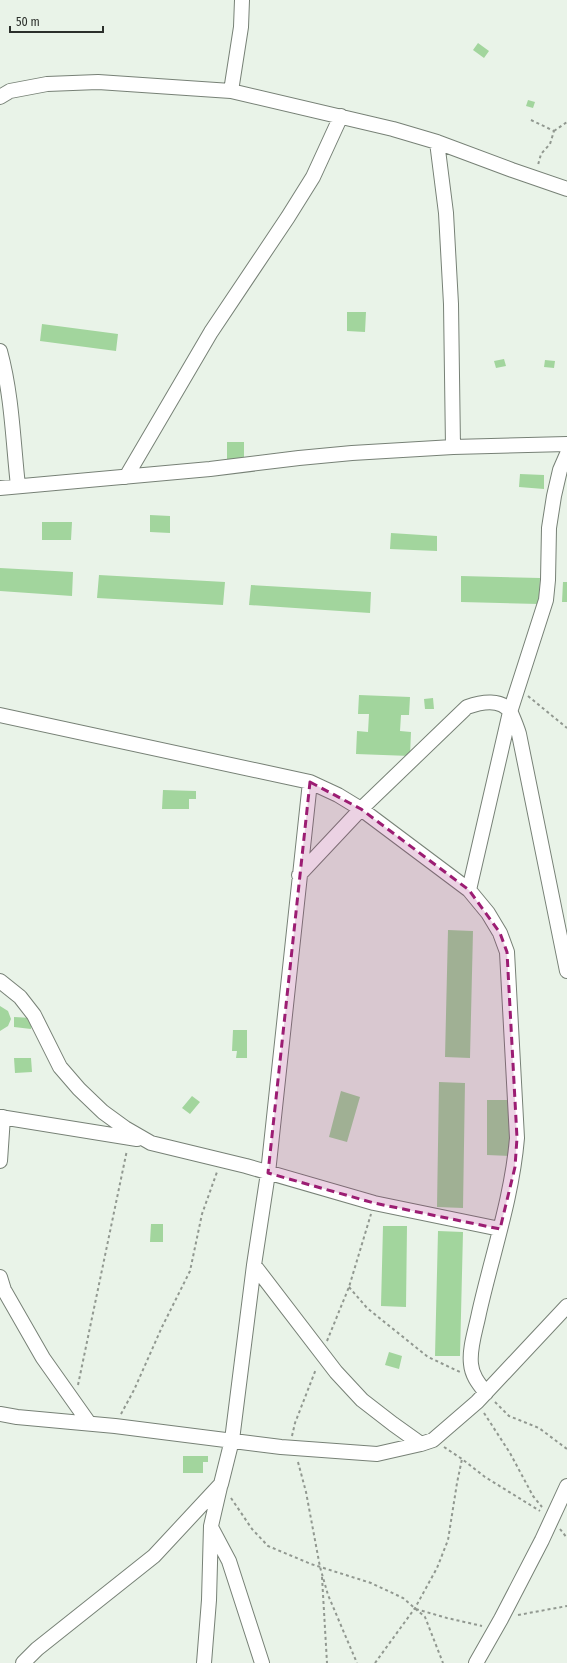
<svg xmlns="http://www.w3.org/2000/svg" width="567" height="1663" viewBox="0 0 567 1663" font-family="'Fira Sans Condensed',sans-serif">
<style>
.building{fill:#a2d59d}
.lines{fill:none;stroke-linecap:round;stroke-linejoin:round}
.minor-casing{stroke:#778176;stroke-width:16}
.path{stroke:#919890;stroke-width:2;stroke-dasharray:3 3;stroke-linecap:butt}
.minor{stroke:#fff;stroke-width:14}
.marked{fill:#9c1d73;fill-opacity:0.2;stroke:#9c1d73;stroke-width:3;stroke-dasharray:8 5;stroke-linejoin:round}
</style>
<rect width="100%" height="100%" fill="#e9f3e8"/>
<path class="building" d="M478,43l11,8 -5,7 -11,-8z
M528,100l7,2 -2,6 -7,-2z
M347,312h19l-1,20 -18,-1z
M42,324l76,10 -2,17 -76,-10z
M504,359l2,7 -10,2 -2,-7z
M545,360l10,1 -1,7 -10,-1z
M227,442h17v22l-17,-1z
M520,474l24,1v14l-25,-2z
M150,515l20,1v17l-20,-1z
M42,522h30l-1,18h-29z
M391,533l46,3v15l-47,-2z
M0,568l73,4 -1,24 -72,-5z
M99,575l126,7 -2,23 -126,-7z
M461,576l79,2 -1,26 -78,-2z
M563,582h4v20h-5z
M251,585l120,7 -1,21 -121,-8z
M359,695l51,2 -1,18h-8l-1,16 11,1 -1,24 -54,-2 1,-23 11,1 1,-18h-11z
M433,698l1,11h-9l-1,-10z
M163,790l33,1v8h-7v10h-27z
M448,930l25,1 -3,127 -25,-1z
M0,1006l8,5 3,8 -3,7 -8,5z
M14,1017l18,1 -1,11 -17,-2z
M233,1030h14v28h-11l1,-7h-5z
M14,1058h17l1,14 -17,1z
M439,1082l26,1 -2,125 -26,-1z
M341,1091l19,6 -13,45 -18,-5z
M192,1096l8,6 -10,12 -8,-6z
M487,1100h23v56l-23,-1z
M151,1224h12v18h-13z
M383,1226h24l-1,81 -25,-1z
M438,1231l25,1 -3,124h-25z
M389,1352l13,4 -3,13 -14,-4z
M183,1456h25v6h-5v11h-20z"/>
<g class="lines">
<defs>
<path id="minor" d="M231,91l10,-64 1,-27
M0,97l10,-6 37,-7 51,-2 133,9 162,38 44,13 75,28 55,19
M437,142l9,71 5,91 2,143
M0,351c12,44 13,90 18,135
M126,477l85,-145 77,-115 25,-40 28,-61
M0,488l210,-19 89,-11 53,-5 101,-6 114,-3
M0,715l310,67 -42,391 -14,92 -22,175 -11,44 -67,72 -117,93 -14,14
M310,782l28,13 23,14 108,81 19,23 12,20 7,19 10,186c-5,60 -25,117 -38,175 -3,16 -10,35 -8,51 1,12 8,20 15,29
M299,875l62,-66 106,-102c14,-5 35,-9 44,6 3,7 6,14 8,21l48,237
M469,890l41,-178 36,-112 2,-20 1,-52 5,-32 6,-26 7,-16
M0,981l20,16 14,18 26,52 19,22 24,23 22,16 26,15 95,23 128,37 126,26
M0,1117l137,22
M0,1161l3,-44
M254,1265l82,107 26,28 31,24 28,20 12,-4 44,-38 90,-96
M0,1277l4,13 39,68 46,65
M0,1414l17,3 98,9 166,21 96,7 44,-10
M212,1529l17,32 33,102
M204,1663l5,-63 2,-74 9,-39
M476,1663l25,-44 41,-79 25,-54"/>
</defs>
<use href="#minor" class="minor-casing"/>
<path class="path" d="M531,120l23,11 -4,13 -9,10 -3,11
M554,131l13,-9
M528,696l39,32
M349,1287l18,21 61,49 32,15
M327,1341l22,-54 22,-73
M78,1385l49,-235
M495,1402l14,14 30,12 28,21
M484,1413l26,40 23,43 9,11
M121,1414l13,-24 28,-63 28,-56 12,-57 15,-42
M292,1436l3,-13 21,-54
M444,1447l18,12 23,18 55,34
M298,1462l8,30 14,75 8,28 29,68
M231,1498l21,31 16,17 43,18 60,19 32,15 22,19 18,46
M560,1529l7,9
M322,1577l5,86
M416,1609l31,9 35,8
M518,1615l49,-9
M375,1663l40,-55 22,-40 11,-28 9,-57 5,-24"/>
<use href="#minor" class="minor"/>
</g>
<path class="marked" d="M310,782l51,27 108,81 31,43 7,19 10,186 -2,29 -15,62 -126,-26 -106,-30z"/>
<path d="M10 26v6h93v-6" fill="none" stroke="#2b2f2b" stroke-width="2"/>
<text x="16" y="26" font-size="12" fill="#2b2f2b" stroke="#e9f3e8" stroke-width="3" paint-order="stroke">50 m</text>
</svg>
